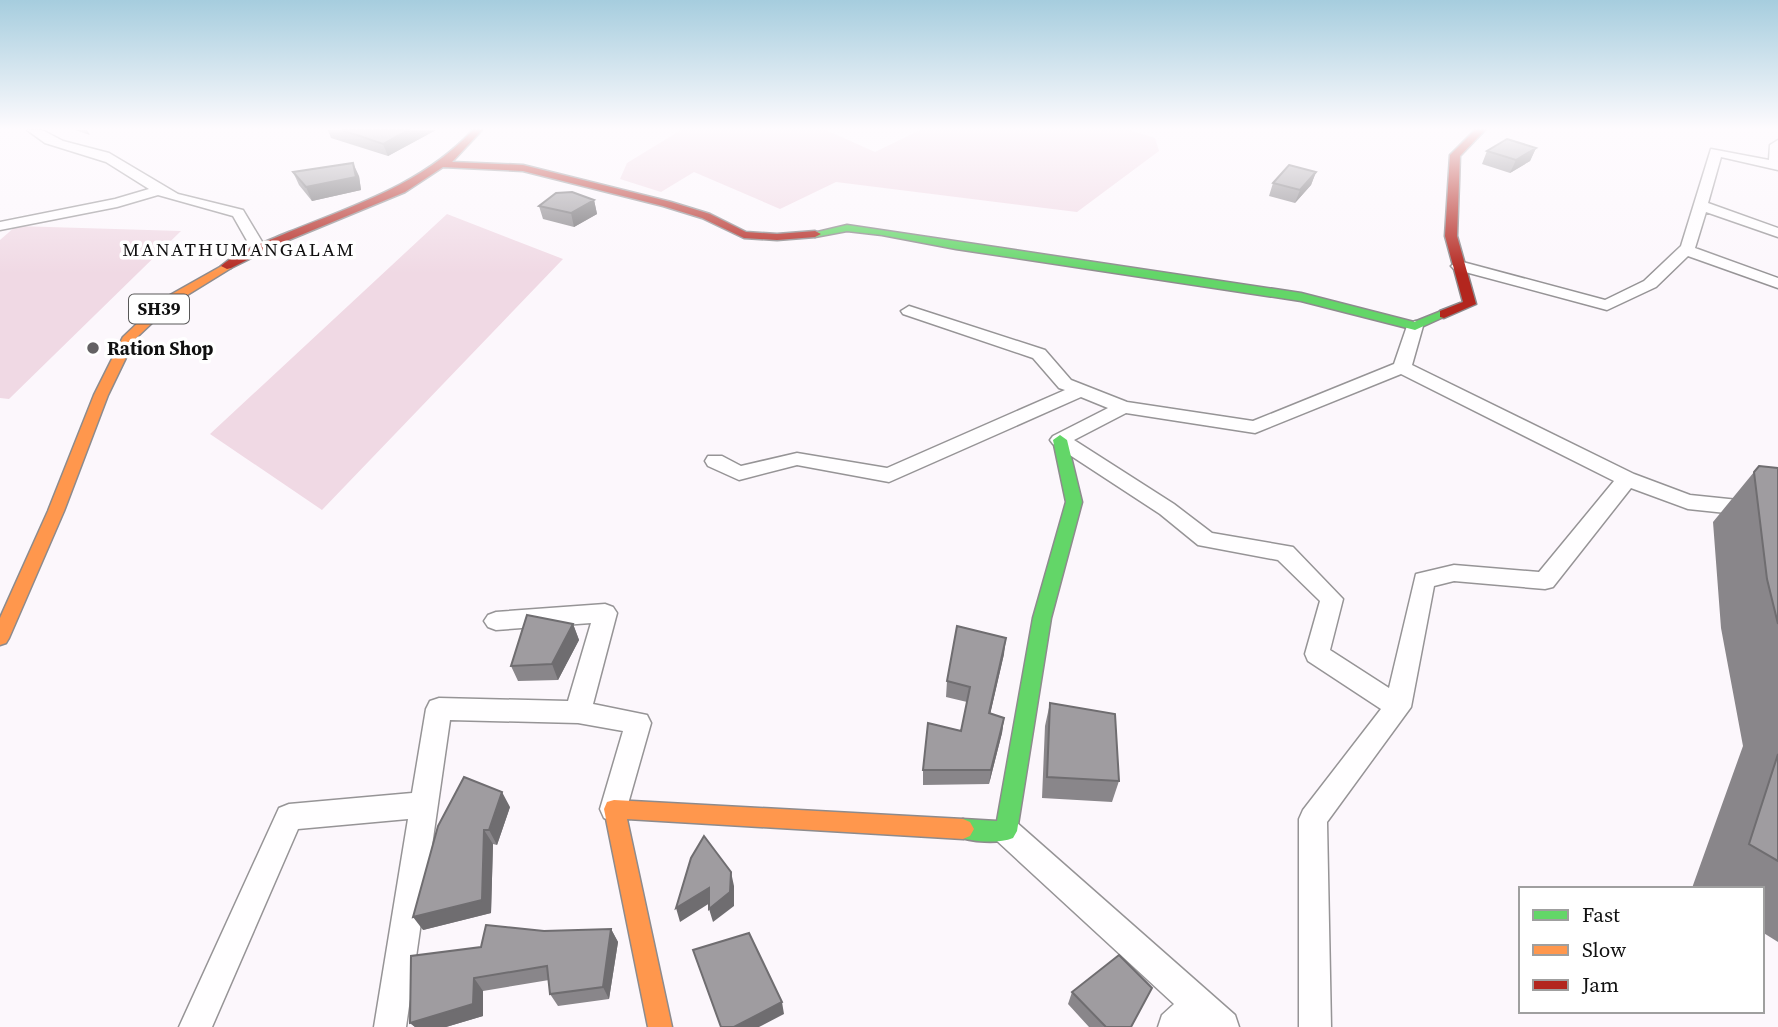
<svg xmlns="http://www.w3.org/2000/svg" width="1778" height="1027" viewBox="0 0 1778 1027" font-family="'Source Serif 4',serif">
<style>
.green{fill:#f0d9e4}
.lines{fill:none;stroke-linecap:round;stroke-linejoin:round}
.street-casing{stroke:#969496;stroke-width:3}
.fast-casing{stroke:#8d8b8d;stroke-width:3}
.slow-casing{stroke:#8d8b8d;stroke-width:3}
.jam-casing{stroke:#8d8b8d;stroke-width:3}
.street{fill:#fffeff;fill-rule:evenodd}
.fast{fill:#63d668;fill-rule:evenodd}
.slow{fill:#ff974d;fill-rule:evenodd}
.jam{fill:#b3261e;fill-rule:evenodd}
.wall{fill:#89868a}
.shaded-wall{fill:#6f6d70}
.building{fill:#9f9ca0;stroke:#6f6d70;stroke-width:2}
.poi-dot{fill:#636163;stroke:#fff;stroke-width:2.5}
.labels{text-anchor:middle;stroke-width:7;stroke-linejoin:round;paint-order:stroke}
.shield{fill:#fff;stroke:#585858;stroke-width:2}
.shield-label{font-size:18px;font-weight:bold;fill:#101010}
.far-quarter-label{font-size:19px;letter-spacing:2px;fill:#101010;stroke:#fff}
.poi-label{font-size:19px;font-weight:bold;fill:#101010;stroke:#fff;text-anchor:start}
</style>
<rect width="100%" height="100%" fill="#fcf7fc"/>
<path class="green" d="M681,130h145l49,22 45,-22h209l26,8 4,13 -82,61 -241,-30 -56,27 -86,-37 -33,20 -41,-13 7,-16z
M447,214l116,45 -241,251 -112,-76z
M16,226l165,5 -172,168 -9,-1v-158z"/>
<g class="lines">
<defs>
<path id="street" d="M27,130h15l21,11 46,12 69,41 65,16 24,40 -3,3h-10l-21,-37 -75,-21 -41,12 -117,23v-8l115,-23 34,-10 -43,-27 -61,-19z
M1778,140v30l-57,-13 -13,46 70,25v9l-72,-25 -11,36 83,30v10l-90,-32 -32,31 -49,23 -153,-41 -3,-3 8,-5 146,39 39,-19 37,-35 30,-97 58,11 1,-15z
M909,306l136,44 26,30 56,22 126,19 141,-57 13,-38 8,-5 6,1 2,4 -11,39 222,109 56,21 58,6 30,11v15l-33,-12 -57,-6 -57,-21 -78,99 -8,2 -91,-8 -20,5 -23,121 -84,115 4,205h-32v-208l4,-9 78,-101 -73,-48 -3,-7 15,-53 -42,-41 -80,-15 -38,-31 -107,-70 -3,-4 3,-4 55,-28 -27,-11 -192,85 -92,-17 -58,15 -31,-14 -3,-5 3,-5h14l19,10 56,-13 90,15 178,-78 -6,-2 -26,-30 -130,-44 -2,-3zM1401,374l213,107 -75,91 -85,-7 -38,9 -27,114 -59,-38 13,-51 -50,-52 -81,-14 -38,-29 -100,-64 52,-27 129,20z
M605,604l8,3 4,6 -24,91 54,11 4,8 -27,95 -10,4 -10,-4 -4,-9 23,-78 -45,-8 -128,-3 -44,307h-32l34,-208 -110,10 -86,198h-33l100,-219 10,-4 123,-11 14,-84 4,-8 9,-3 129,3 23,-78 -95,7 -8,-3 -4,-6 4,-6 8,-3z
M1006,818l10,4 219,193 4,12h-81l4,-12 12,-11 -178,-164 -4,-9 4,-9z"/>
<path id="fast" d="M847,225l454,68 113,29 30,-12 6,4 -35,16 -114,-29 -345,-52 -74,-14 -35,-4 -32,6 -6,-3z
M1060,435l7,5 15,62 -31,116 -34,213 -4,7c-15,6 -42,4 -57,-2l-4,-7 4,-7 7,-3 34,2 36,-203 33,-116 -13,-62z"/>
<path id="slow" d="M227,263l6,3 -2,2 -60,37 -36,34 -27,56 -44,116 -55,127 -3,5 -6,2v-27l48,-107 46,-116 29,-58 40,-38z
M614,800l349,19 7,3 4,7 -4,7 -7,3 -336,-20 45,208h-24l-44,-218 3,-7z"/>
<path id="jam" d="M473,130h9l-30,32 71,3 148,37 39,12 36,18 31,2 38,-3 6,3 -6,3 -38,3 -33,-2 -42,-20 -39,-12 -140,-35 -80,-4 -38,25 -126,52 -48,24 -4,1 -6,-3c17,-15 47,-25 68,-34 66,-27 134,-48 184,-102z
M1475,130h10l-25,26 -3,80 19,68 -32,14 -4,-1v-6l23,-9 -18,-66 5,-81z"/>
</defs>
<use href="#street" class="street-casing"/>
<use href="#fast" class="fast-casing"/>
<use href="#slow" class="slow-casing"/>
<use href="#jam" class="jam-casing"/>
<use href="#street" class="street"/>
<use href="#fast" class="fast"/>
<use href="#slow" class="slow"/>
<use href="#jam" class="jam"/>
</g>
<path class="wall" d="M75,130h12l3,5z
M328,130h108l-48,26 -57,-18z
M1536,148l-6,13 -20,12 -28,-9 5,-13z
M293,172l66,4 2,14 -49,11 -13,-16z
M1316,172l-5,13 -16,18 -26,-7 4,-13z
M594,200l3,14 -23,13 -31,-8 -4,-13z
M1778,468v474l-16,-10v-43h-68l-2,-1 51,-142 -22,-118 -8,-106 41,-50z
M573,624l6,16 -21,40 -40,1 -7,-15z
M1004,654l-14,60 14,4 -2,15 -13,51 -66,1v-15l38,-39 6,-29 -21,-5 1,-16z
M1050,703l69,78 -7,21 -70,-4 3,-72z
M510,807l-13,38 -4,-1 -2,69 -68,17 15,-104z
M611,929l7,13 -9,57 -51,7 -8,-12 -1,-14 -66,11v25l-37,11h-31l-5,-4 71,-76 63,-16z
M1072,992l59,35h-42l-21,-23z"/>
<path class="shaded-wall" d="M408,130h28l-48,26 -5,-12z
M1536,148l-6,13 -20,12 6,-13z
M353,163l6,13 2,14 -49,11 -6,-14z
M1316,172l-5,13 -16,18 5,-13z
M594,200l3,14 -23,13 -3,-14z
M573,624l6,16 -21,40 -6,-16z
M1006,638l-2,16 -17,74 2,-15z
M1004,718l-2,15 -13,51 2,-14z
M502,792l8,15 -13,38 -8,-15z
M484,830l9,14 -2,69 -68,17 -10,-13z
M731,872l3,14v20l-21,16 -4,-13z
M709,888l4,13 -33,21 -4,-14z
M611,929l7,13 -9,57 -6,-12z
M474,978l9,13v25l-37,11h-31l-5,-4z
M782,1002l2,12 -25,13h-25z"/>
<path class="building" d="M342,130h66l-25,14z
M1507,139l29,9 -20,12 -29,-9z
M353,163l3,14 -50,10 -13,-15z
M1289,165l27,7 -16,18 -27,-7z
M572,192l22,8 -23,13 -32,-7 17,-13z
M1759,466l19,2v156l-11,-45 -13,-107z
M527,615l46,9 -21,40 -41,2z
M957,626l49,12 -17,75 15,5 -13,52h-68l5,-47 33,8 9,-44 -23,-6z
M1050,703l65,11 4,67 -72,-4z
M1778,754v107l-29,-17z
M464,777l38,15 -13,38h-5l-2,70 -69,17 25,-91z
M704,836l27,36 -1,20 -21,17v-21l-33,20 15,-50z
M486,925l58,6 67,-2 -8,58 -53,7 -3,-28 -73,12 -1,26 -63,19 1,-67 70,-9z
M749,933l33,69 -48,25h-13l-28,-77z
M1119,955l33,33 -21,39h-25l-34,-35z"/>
<linearGradient id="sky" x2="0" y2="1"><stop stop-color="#a6cdde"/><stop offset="0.47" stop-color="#fefbfe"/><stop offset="1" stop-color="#fefbfe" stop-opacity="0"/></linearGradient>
<rect width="1778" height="274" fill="url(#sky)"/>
<circle class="poi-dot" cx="93" cy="348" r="7"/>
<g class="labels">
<rect class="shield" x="129" y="294.5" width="60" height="29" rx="5"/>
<g class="shield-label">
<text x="159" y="315">SH39</text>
</g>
<g class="far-quarter-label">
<text x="239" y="256">MANATHUMANGALAM</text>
</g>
<g class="poi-label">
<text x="107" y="355">Ration Shop</text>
</g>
</g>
<rect x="1519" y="887" width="245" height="126" fill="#ffffff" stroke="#9f9f9f" stroke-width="2"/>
<rect x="1533" y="910" width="35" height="10" fill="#63d668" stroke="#9f9f9f" stroke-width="2"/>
<text x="1582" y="922" font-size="21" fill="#101010">Fast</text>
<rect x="1533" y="945" width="35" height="10" fill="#ff974d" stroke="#9f9f9f" stroke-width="2"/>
<text x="1582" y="957" font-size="21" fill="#101010">Slow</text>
<rect x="1533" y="980" width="35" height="10" fill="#b3261e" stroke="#9f9f9f" stroke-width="2"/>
<text x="1582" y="992" font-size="21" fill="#101010">Jam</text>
</svg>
